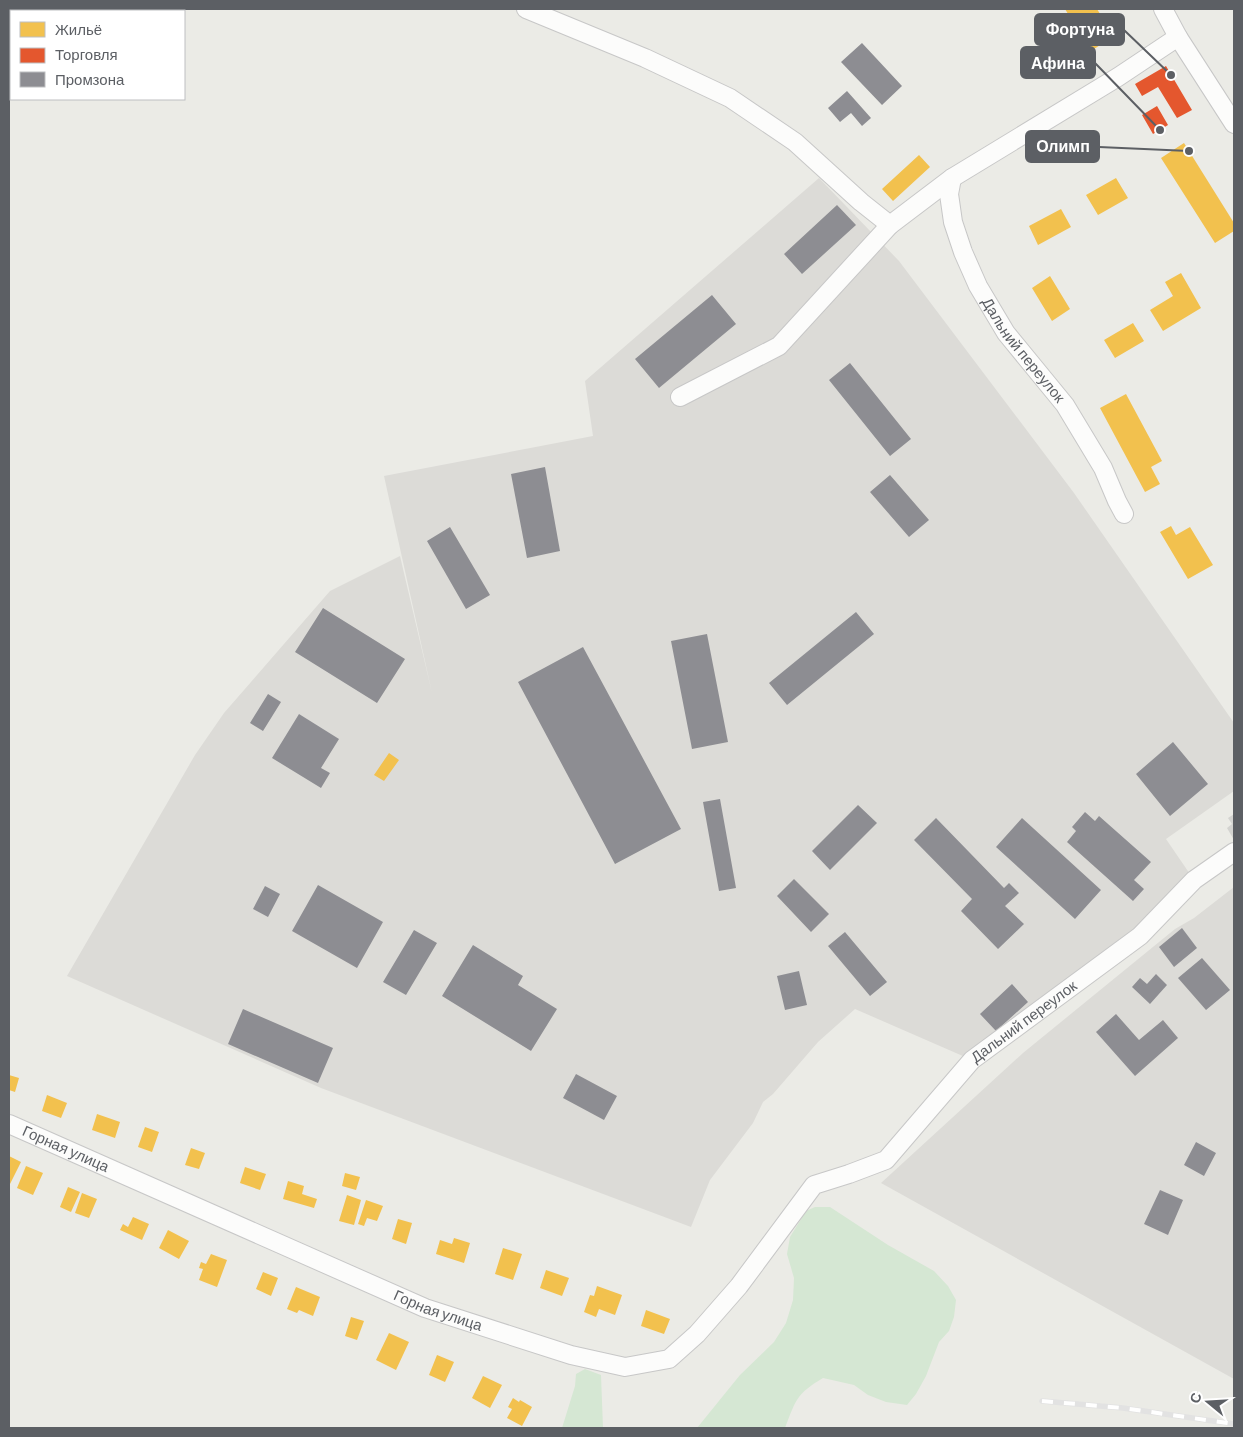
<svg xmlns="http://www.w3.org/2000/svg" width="1243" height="1437" viewBox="0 0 1243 1437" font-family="Barlow,sans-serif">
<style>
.industrial{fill:#dcdbd7}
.green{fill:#d5e7d3}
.homes{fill:#f2c14e}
.shops{fill:#e4572e}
.industry{fill:#8d8d92}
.building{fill:#d3d3d0}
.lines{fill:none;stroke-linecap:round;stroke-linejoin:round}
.minor-casing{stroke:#c7c7c7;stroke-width:20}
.minor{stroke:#fcfcfb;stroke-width:18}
.rail-casing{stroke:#e2e2e2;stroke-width:5.5}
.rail{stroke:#fff;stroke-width:4;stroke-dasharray:11;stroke-linecap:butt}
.labels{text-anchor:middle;stroke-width:5;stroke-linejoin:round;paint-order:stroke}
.street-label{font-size:15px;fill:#5c5f64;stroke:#fff}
.leader{fill:none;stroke:#5c5f64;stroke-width:2}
.callout-dot{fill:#5c5f64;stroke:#fff;stroke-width:2}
.callout{fill:#5c5f64;stroke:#5c5f64;stroke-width:2}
.callout-label{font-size:16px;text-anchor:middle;font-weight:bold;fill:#fff}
</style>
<rect width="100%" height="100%" fill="#ebebe6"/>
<path class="industrial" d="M819,178l80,83 175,232 160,230v68l-68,48 28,41 -52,60 -170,120 -117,-51 -37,33 -45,52 -10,8 -10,21 -43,57 -19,47 -370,-139 -254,-112 128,-221 29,-42 106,-122 70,-35 32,137 -48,-217 209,-40 -8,-55z
M1234,887v492l-353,-196 142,-130 152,-124 19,-11z"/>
<path class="green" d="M815,1207h15l58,38 46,26 14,15 8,14 -2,17 -5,14 -10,11 -13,34 -10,18 -9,11 -21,-3 -18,-7 -14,-10 -31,-7c-27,16 -27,22 -38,50h-88l43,-53 34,-33 12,-19 7,-23 1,-22 -7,-24 3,-17 16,-26z
M585,1369l16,6 2,53h-41l13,-42 1,-12z"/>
<path class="homes" d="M1065,9h32l17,27 -23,15z
M1184,143l50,80v8l-19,12 -54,-85z
M919,155l11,12 -37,34 -11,-12z
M1116,178l12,20 -30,17 -12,-20z
M1061,209l10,18 -33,18 -9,-19z
M1181,273l20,35 -38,23 -13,-21 23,-14 -8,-14z
M1050,276l20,33 -18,12 -20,-33z
M1133,323l11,18 -29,17 -11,-18z
M1126,394l36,67 -11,6 9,17 -15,8 -45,-84z
M1171,526l5,9 14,-8 23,38 -25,14 -28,-47z
M389,753l10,7 -15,21 -10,-6z
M9,1075l10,3 -4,14 -6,-2z
M47,1095l20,8 -6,15 -19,-7z
M97,1114l23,8 -5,16 -23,-8z
M145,1127l14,5 -7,20 -14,-5z
M191,1148l14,5 -6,16 -14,-4z
M9,1156l12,6 -12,24z
M26,1166l17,7 -10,22 -16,-7z
M245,1167l21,7 -6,16 -20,-7z
M345,1173l15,4 -4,13 -14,-4z
M288,1181l16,5 -2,8 15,5 -3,9 -31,-9z
M68,1187l12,5 -9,20 -11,-5z
M82,1193l15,6 -8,19 -14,-5z
M347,1195l14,5 -7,25 -15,-4z
M366,1200l17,6 -6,15 -10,-3 -3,8 -6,-2z
M133,1217l16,7 -7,16 -22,-10 3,-6 5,3z
M398,1219l14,4 -6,21 -14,-5z
M168,1230l21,11 -10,18 -20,-11z
M454,1238l16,5 -6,20 -28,-9 4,-14 12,4z
M503,1248l19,6 -9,26 -18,-6z
M211,1254l16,6 -10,27 -18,-7 4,-11 -4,-1 2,-6 5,2z
M546,1270l23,8 -7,18 -22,-8z
M263,1272l15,6 -7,18 -15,-7z
M597,1286l25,9 -7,20 -16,-6 -3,8 -12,-5 6,-17 4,1z
M296,1287l24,10 -7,19 -14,-6 -2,3 -10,-4z
M646,1310l24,9 -6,15 -23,-8z
M351,1317l13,4 -7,19 -12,-4z
M389,1333l20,9 -13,28 -20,-10z
M437,1355l17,7 -9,20 -16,-7z
M483,1376l19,9 -12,23 -18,-10z
M513,1398l6,4 1,-2 12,7 -10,19 -15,-8 5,-9 -4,-2z"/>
<path class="shops" d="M1166,66l26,44 -15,8 -19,-31 -16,9 -7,-12z
M1157,106l11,19 -15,9 -11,-19z"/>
<path class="industry" d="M862,43l40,43 -20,19 -41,-43z
M847,91l24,27 -9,8 -11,-13 -11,9 -12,-14z
M837,205l19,20 -54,49 -18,-20z
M712,295l24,29 -77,64 -24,-29z
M850,363l61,76 -21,17 -61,-76z
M545,467l15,84 -33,7 -16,-84z
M890,475l39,45 -20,17 -39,-45z
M450,527l40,68 -24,14 -39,-68z
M323,608l82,51 -28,44 -82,-51z
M856,612l18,22 -87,71 -18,-22z
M707,634l21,108 -36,7 -21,-108z
M583,647l98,182 -66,35 -97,-182z
M268,694l13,8 -18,29 -13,-8z
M299,714l40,25 -18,29 9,5 -9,15 -49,-30z
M1173,742l35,42 -38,32 -34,-42z
M720,799l16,89 -17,3 -16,-89z
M858,805l19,18 -47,47 -18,-19z
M1085,812l10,9 4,-5 52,46 -17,18 10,9 -11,12 -66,-59 9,-11 -4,-4z
M936,818l68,70 5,-5 10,10 -14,13 19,18 -26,25 -37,-38 11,-12 -58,-59z
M1022,818l79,72 -26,29 -79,-72z
M794,879l35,35 -18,18 -34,-36z
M318,885l65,37 -26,46 -65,-37z
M265,886l15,8 -12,23 -15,-8z
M1182,928l15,20 -23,19 -15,-20z
M414,930l23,13 -31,52 -23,-13z
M845,932l42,50 -17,14 -42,-50z
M473,945l50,31 -5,9 39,24 -26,42 -89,-55z
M1202,958l28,32 -24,20 -28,-32z
M799,971l8,34 -22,5 -8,-34z
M1156,974l11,11 -17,19 -18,-17 8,-9 7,6z
M1012,984l16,18 -32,29 -16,-17z
M243,1009l90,39 -15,35 -90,-39z
M1116,1014l23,26 24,-20 15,18 -43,38 -39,-44z
M576,1074l41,22 -13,24 -41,-22z
M1196,1142l20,11 -12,23 -20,-11z
M1160,1190l23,10 -15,35 -24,-11z"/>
<path class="building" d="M1234,814v26l-7,-12 5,-4 -4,-6z"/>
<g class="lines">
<defs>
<g id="minor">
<path d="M526,9l119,49 85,40 65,44 66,60 29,23 62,-47 166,-101 60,-40"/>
<path d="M1163,9l15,28 56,87"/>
<path id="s1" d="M952,178l-3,16 4,28 10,30 15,34 28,47 59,72 38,63 14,33 7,13"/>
<path d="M680,397l99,-51 111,-121"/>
<path id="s2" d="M9,1124l416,184 146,47 54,12 44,-8 28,-25 42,-48 75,-101 35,-11 37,-14 86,-100 168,-124 54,-56 40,-28"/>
</g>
</defs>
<use href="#minor" class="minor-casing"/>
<use href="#minor" class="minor"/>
<defs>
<path id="rail" d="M1042,1401l81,7 111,16"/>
</defs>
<use href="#rail" class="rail-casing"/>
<use href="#rail" class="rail"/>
</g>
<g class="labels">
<g class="street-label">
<text dy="5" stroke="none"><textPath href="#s1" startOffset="192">Дальний переулок</textPath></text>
<text dy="5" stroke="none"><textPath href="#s2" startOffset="1208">Дальний переулок</textPath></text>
<text dy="5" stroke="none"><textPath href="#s2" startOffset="62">Горная улица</textPath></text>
<text dy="5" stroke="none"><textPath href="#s2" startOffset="468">Горная улица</textPath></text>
</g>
</g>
<path class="leader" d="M1171 75L1124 30M1160 130L1095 63M1189 151L1099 147"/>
<g class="callout-dot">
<circle cx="1171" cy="75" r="5"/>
<circle cx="1160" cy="130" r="5"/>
<circle cx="1189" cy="151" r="5"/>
</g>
<g class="callout">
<rect x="1035" y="14" width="89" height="31" rx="5"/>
<rect x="1021" y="47" width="74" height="31" rx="5"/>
<rect x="1026" y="131" width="73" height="31" rx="5"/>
</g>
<g class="callout-label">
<text x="1080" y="35">Фортуна</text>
<text x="1058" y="69">Афина</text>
<text x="1063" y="152">Олимп</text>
</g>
<rect width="1243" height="1437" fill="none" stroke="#5c5f64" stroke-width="20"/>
<rect x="10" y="10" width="175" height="90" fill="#ffffff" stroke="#bebfc1"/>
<rect x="20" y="22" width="25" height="15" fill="#f2c14e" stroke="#bebfc1"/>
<text x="55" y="35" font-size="15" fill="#5c5f64">Жильё</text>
<rect x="20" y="48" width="25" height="15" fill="#e4572e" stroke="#bebfc1"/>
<text x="55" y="60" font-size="15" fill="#5c5f64">Торговля</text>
<rect x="20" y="72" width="25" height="15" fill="#8d8d92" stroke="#bebfc1"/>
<text x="55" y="85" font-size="15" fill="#5c5f64">Промзона</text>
<g transform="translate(1208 1402) rotate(288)" stroke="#ffffff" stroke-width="4" paint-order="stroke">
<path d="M0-4L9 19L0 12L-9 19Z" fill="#5c5f64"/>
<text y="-8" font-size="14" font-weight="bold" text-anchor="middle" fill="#5c5f64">С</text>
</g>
</svg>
